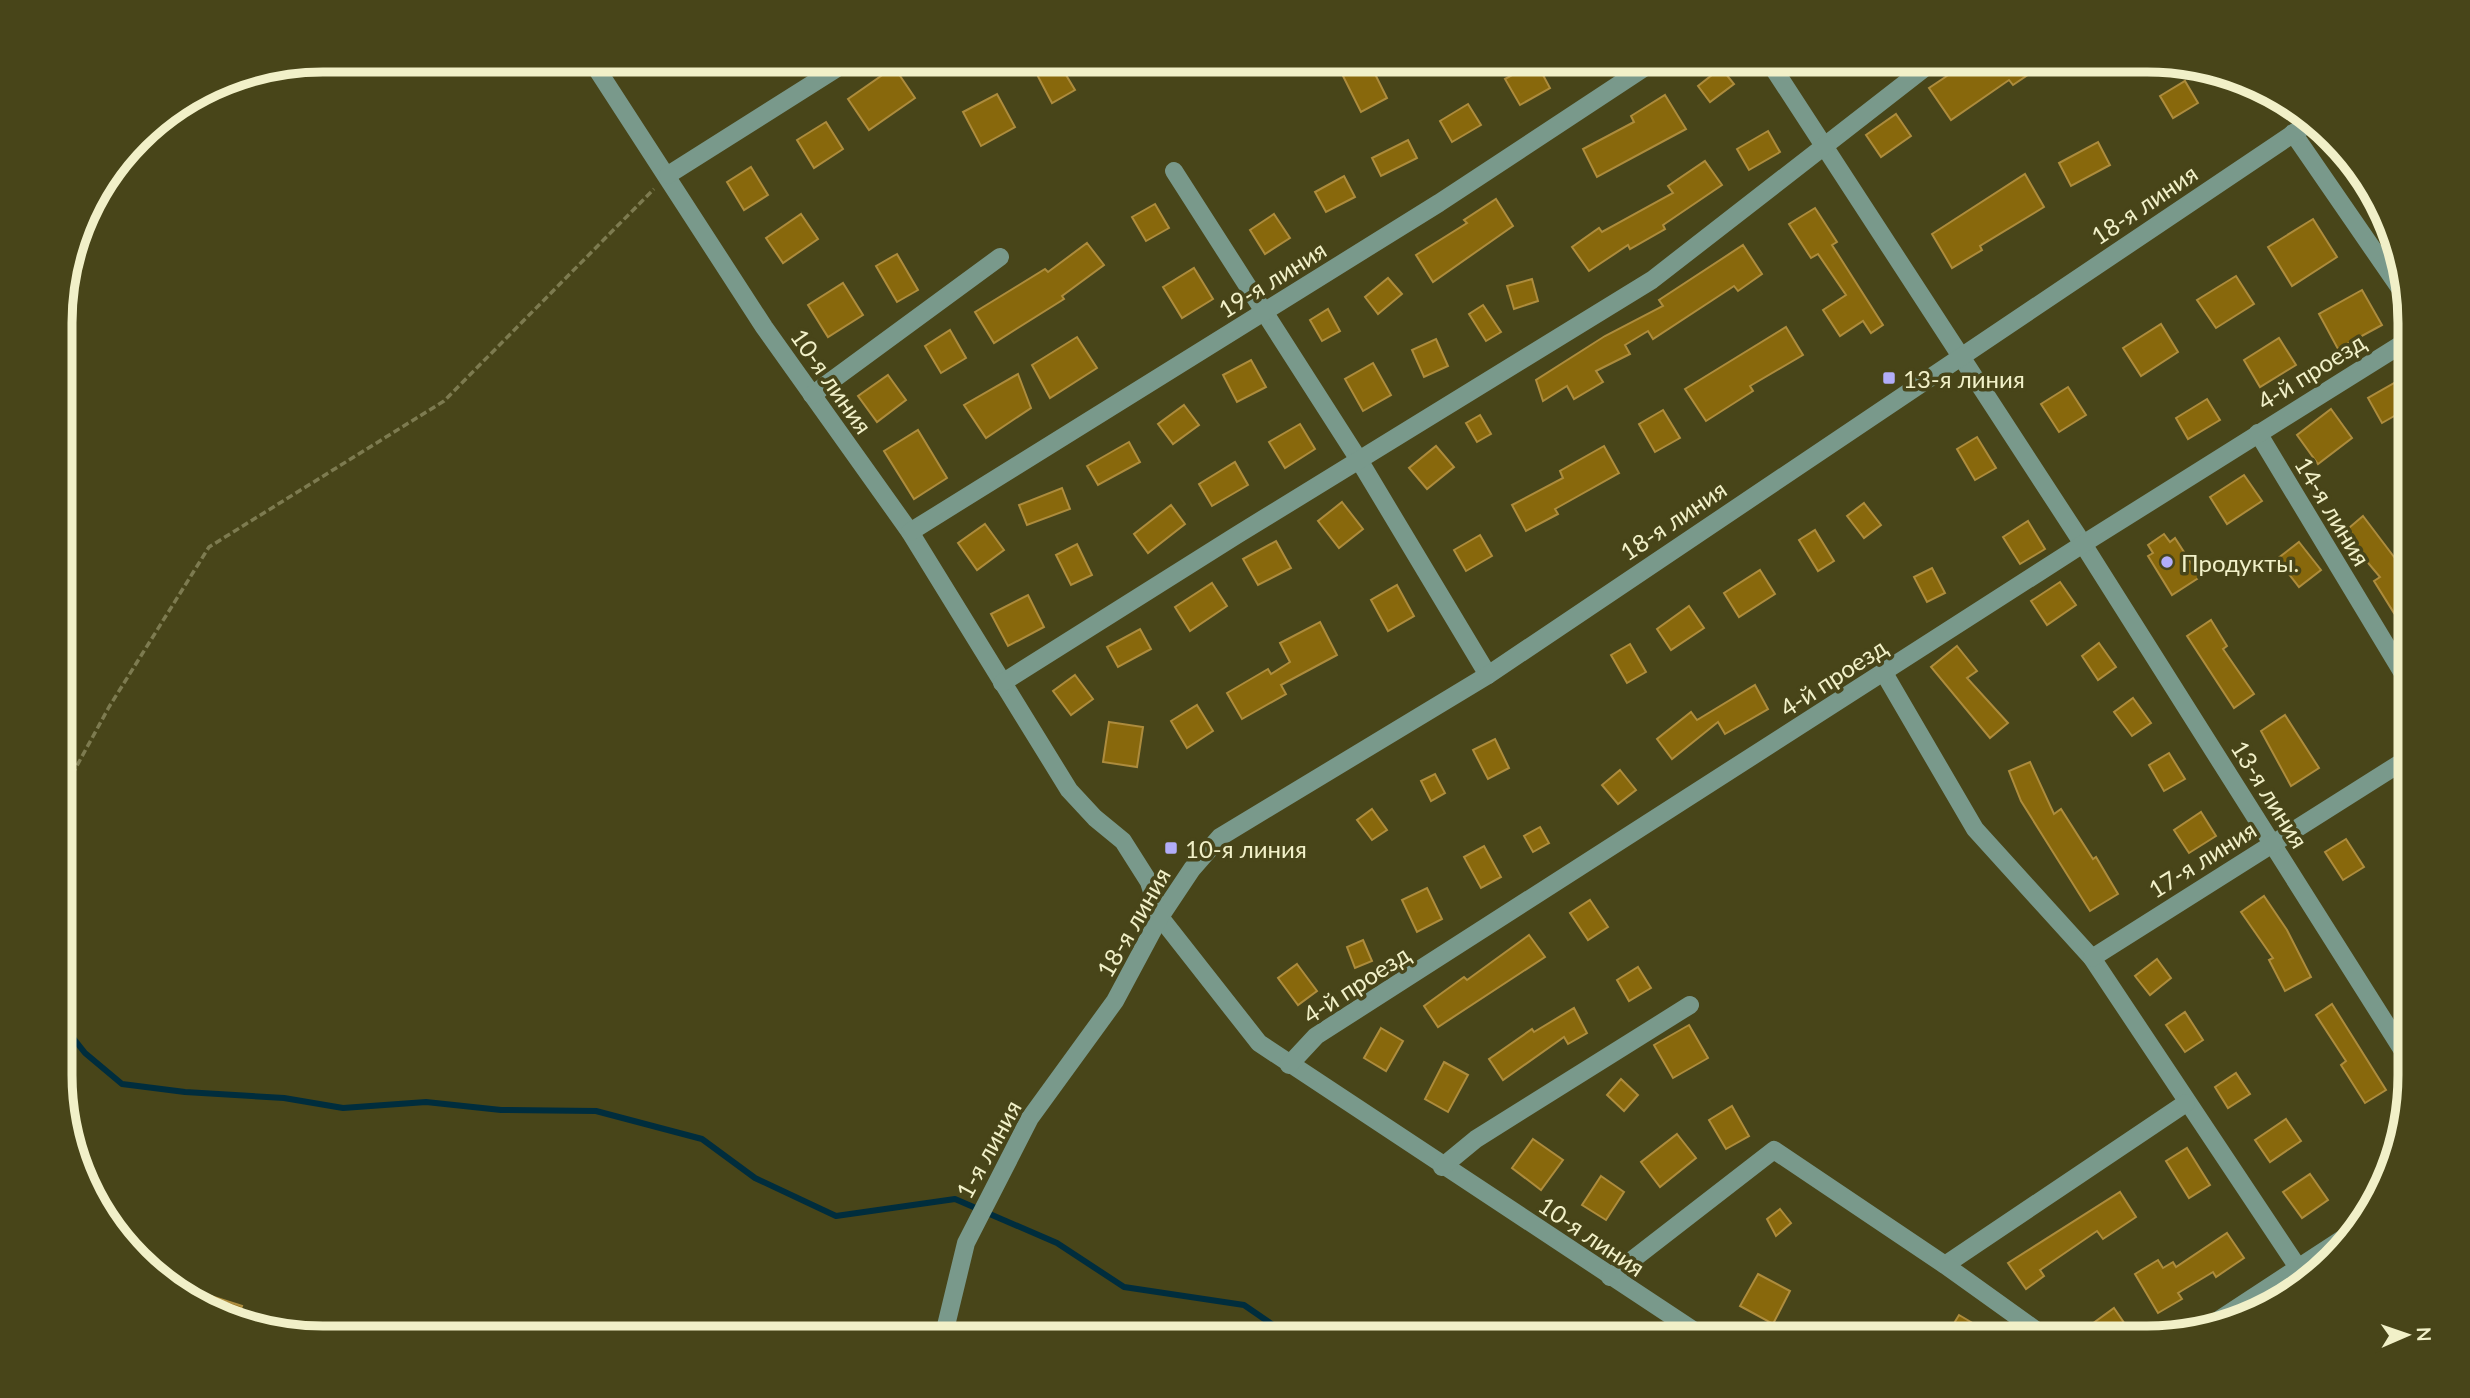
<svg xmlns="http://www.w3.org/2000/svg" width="2470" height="1398" font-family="Lato,sans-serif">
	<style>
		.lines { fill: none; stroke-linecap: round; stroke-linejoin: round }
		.stream { stroke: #002d3d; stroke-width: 6 }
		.building { fill: #88680c; stroke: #ad8c3d; stroke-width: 2 }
		.path { stroke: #7d7b50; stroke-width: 3.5; stroke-dasharray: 7 3.5; stroke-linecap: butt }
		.minor { stroke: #79998b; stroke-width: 18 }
		.poi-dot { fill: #b2adf9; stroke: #484519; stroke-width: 2.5 }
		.labels { text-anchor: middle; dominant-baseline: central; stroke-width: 7; stroke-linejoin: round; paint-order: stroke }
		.street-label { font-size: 24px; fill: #f1f0c8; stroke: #484519 }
		.poi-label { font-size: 24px; fill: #f1f0c8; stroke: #484519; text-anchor: start }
		.rim { fill: none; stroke: #f1f0c8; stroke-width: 9 }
	</style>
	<rect width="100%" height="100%" fill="#484519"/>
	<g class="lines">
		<path class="stream" d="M62 1024 85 1053 122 1084 185 1092 284 1098 343 1108 426 1102 501 1110 596 1111 702 1139 755 1178 836 1216 955 1199 1057 1243 1124 1287 1244 1305 1292 1338"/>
	</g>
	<g class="building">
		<path d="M1046 60H1057L1075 90 1052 103 1033 67Z"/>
		<path d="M1368 60 1387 98 1361 112 1341 72Z"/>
		<path d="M1971 60H2050L2013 85 2009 80 1951 120 1929 88Z"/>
		<path d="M1536 62 1550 88 1520 105 1505 79Z"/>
		<path d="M894 67 915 98 869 130 848 99Z"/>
		<path d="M1721 68 1734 84 1710 102 1698 86Z"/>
		<path d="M2185 81 2198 103 2173 118 2160 96Z"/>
		<path d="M997 94 1015 127 981 146 963 112Z"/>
		<path d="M1665 95 1686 129 1597 177 1583 149 1634 122 1631 116Z"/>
		<path d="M1468 104 1481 125 1452 142 1440 121Z"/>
		<path d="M1896 114 1911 136 1881 157 1866 135Z"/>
		<path d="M826 122 843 149 814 168 797 140Z"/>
		<path d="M1768 131 1780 152 1749 170 1737 149Z"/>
		<path d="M1408 140 1417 158 1381 176 1372 158Z"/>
		<path d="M2098 142 2110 165 2071 186 2059 163Z"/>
		<path d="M1705 161 1722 185 1663 225 1665 229 1630 249 1628 245 1589 271 1572 247 1599 228 1602 232 1673 193 1668 186Z"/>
		<path d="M751 167 768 195 744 210 727 182Z"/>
		<path d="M2025 174 2044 207 1980 246 1982 250 1952 268 1932 234Z"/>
		<path d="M1344 176 1355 197 1326 212 1315 192Z"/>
		<path d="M1496 199 1513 226 1433 282 1416 255 1467 223 1464 220Z"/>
		<path d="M1155 204 1169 228 1146 241 1132 217Z"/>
		<path d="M1815 208 1837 242 1832 245 1883 325 1871 333 1863 321 1840 336 1823 310 1846 295 1818 254 1811 258 1789 224Z"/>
		<path d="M801 214 818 239 783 263 766 238Z"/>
		<path d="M1274 214 1290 238 1265 254 1250 230Z"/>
		<path d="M2313 219 2337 257 2292 286 2268 247Z"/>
		<path d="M1087 243 1104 265 1062 296 1064 299 994 343 975 312 1045 269 1048 272Z"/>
		<path d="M1743 245 1762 274 1738 291 1734 286 1653 339 1648 331 1625 345 1630 354 1596 371 1603 382 1574 399 1567 386 1543 401 1536 380 1605 336 1663 306 1659 300Z"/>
		<path d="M897 254 918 290 897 302 876 266Z"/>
		<path d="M1194 268 1213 299 1182 318 1163 287Z"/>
		<path d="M2236 276 2254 304 2216 328 2197 300Z"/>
		<path d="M1388 278 1402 294 1378 314 1365 297Z"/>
		<path d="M1532 279 1538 301 1514 309 1507 286Z"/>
		<path d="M843 283 863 315 828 337 808 305Z"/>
		<path d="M2362 290 2382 325 2338 349 2319 314Z"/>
		<path d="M1483 305 1501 332 1486 341 1469 314Z"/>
		<path d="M1328 309 1340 331 1322 341 1310 320Z"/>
		<path d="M2161 324 2178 352 2141 376 2123 348Z"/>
		<path d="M1786 327 1803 355 1750 386 1753 391 1706 421 1685 389Z"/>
		<path d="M950 330 966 358 941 373 925 346Z"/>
		<path d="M1077 337 1097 368 1050 398 1032 365Z"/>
		<path d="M2279 338 2296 365 2260 387 2244 360Z"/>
		<path d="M1436 339 1448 366 1424 377 1412 350Z"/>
		<path d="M1251 360 1266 387 1237 402 1223 375Z"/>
		<path d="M1373 363 1391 395 1363 411 1345 379Z"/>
		<path d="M1018 374 1031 408 986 438 964 405Z"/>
		<path d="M2410 374V407L2382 423 2368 398Z"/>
		<path d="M888 375 906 400 877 422 858 396Z"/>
		<path d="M2068 387 2086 415 2059 432 2041 404Z"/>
		<path d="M2207 399 2220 420 2188 439 2176 418Z"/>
		<path d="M1184 405 1199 425 1173 444 1158 424Z"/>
		<path d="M2331 409 2352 438 2318 464 2297 435Z"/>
		<path d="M1663 410 1680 438 1655 452 1639 424Z"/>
		<path d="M1480 415 1491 434 1477 442 1466 423Z"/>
		<path d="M1300 424 1315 449 1285 468 1269 442Z"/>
		<path d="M918 430 947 478 914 499 884 451Z"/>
		<path d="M1977 437 1996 468 1975 480 1957 449Z"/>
		<path d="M1129 442 1140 462 1098 485 1087 466Z"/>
		<path d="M1436 446 1454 467 1427 489 1409 468Z"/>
		<path d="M1604 446 1619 473 1555 509 1558 514 1526 531 1512 505 1563 478 1560 471Z"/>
		<path d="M1235 462 1248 485 1212 506 1199 484Z"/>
		<path d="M2244 475 2262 501 2227 524 2210 497Z"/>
		<path d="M1062 488 1070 509 1027 525 1019 505Z"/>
		<path d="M1342 502 1363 529 1339 548 1318 521Z"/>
		<path d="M1864 503 1881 525 1864 538 1847 516Z"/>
		<path d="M1171 505 1185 524 1148 553 1134 534Z"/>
		<path d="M2363 516 2410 578V603L2394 613 2374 581 2380 577 2343 533Z"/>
		<path d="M2028 521 2045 549 2020 564 2003 537Z"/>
		<path d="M985 524 1004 550 977 570 958 543Z"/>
		<path d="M1815 530 1834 561 1818 571 1799 540Z"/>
		<path d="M2164 534 2170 542 2175 538 2200 577 2172 595 2148 556 2153 553 2148 545Z"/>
		<path d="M1480 535 1492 556 1466 571 1454 550Z"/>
		<path d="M1276 541 1291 568 1258 585 1243 559Z"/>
		<path d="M2299 542 2321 570 2299 587 2277 559Z"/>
		<path d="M1077 544 1092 575 1071 585 1056 555Z"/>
		<path d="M1932 568 1945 593 1927 602 1914 577Z"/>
		<path d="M1760 570 1775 594 1739 617 1724 593Z"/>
		<path d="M2060 582 2076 605 2047 625 2031 601Z"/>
		<path d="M1212 583 1227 606 1190 631 1175 607Z"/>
		<path d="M1397 585 1414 616 1388 631 1371 600Z"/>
		<path d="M1028 595 1044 627 1008 646 991 614Z"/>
		<path d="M1689 606 1704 628 1671 650 1657 629Z"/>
		<path d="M2211 620 2227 646 2223 649 2254 694 2234 708 2187 636Z"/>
		<path d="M1320 622 1337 655 1281 685 1286 694 1242 719 1227 693 1268 669 1271 674 1290 662 1280 643Z"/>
		<path d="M1140 629 1151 649 1118 667 1107 647Z"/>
		<path d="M2099 643 2116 667 2098 680 2082 656Z"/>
		<path d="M1630 644 1646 672 1627 683 1611 655Z"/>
		<path d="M1957 646 1977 671 1967 678 2008 723 1990 738 1931 667Z"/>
		<path d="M1075 675 1093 699 1071 715 1053 691Z"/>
		<path d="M1755 685 1768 709 1725 734 1718 722 1672 759 1657 739 1691 712 1697 720Z"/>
		<path d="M2133 698 2151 723 2132 736 2114 712Z"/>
		<path d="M1197 705 1213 731 1187 748 1171 721Z"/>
		<path d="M2285 715 2319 768 2291 786 2261 731Z"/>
		<path d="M1109 722 1143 727 1137 767 1103 762Z"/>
		<path d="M1495 739 1509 768 1488 779 1473 750Z"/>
		<path d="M2169 753 2185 779 2164 791 2149 765Z"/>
		<path d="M2030 762 2054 814 2061 809 2093 859 2096 857 2118 894 2090 911 2021 801 2009 771Z"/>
		<path d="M1620 770 1636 790 1618 804 1602 785Z"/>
		<path d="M1435 774 1445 793 1431 801 1421 781Z"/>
		<path d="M1372 809 1387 830 1372 840 1357 820Z"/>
		<path d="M2201 812 2216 836 2189 853 2174 830Z"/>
		<path d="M1540 827 1549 843 1533 852 1524 836Z"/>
		<path d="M2346 839 2364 867 2343 880 2325 852Z"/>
		<path d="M1484 846 1501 877 1481 888 1464 857Z"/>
		<path d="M1427 888 1442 919 1417 932 1402 900Z"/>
		<path d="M2264 896 2287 930 2311 977 2285 991 2269 960 2273 958 2241 912Z"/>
		<path d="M1590 900 1608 927 1588 940 1570 913Z"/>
		<path d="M1529 935 1545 957 1438 1027 1424 1006 1464 977 1467 980Z"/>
		<path d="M1363 940 1372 961 1355 968 1347 947Z"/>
		<path d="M2157 959 2171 978 2150 995 2135 976Z"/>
		<path d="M1297 964 1317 991 1298 1005 1278 978Z"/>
		<path d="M1638 967 1651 988 1629 1001 1617 980Z"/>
		<path d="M2332 1004 2386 1090 2365 1103 2341 1065 2346 1061 2316 1015Z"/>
		<path d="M1574 1008 1587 1033 1568 1044 1564 1037 1503 1080 1489 1059 1532 1029 1534 1032Z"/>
		<path d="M2185 1012 2203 1040 2185 1052 2166 1025Z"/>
		<path d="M1689 1025 1708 1058 1673 1078 1654 1045Z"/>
		<path d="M1381 1028 1403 1041 1386 1071 1364 1058Z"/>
		<path d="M1444 1062 1468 1075 1448 1112 1425 1099Z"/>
		<path d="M2236 1073 2250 1094 2228 1108 2215 1087Z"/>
		<path d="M1621 1079 1638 1095 1624 1111 1607 1095Z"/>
		<path d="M1732 1106 1749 1136 1726 1149 1709 1120Z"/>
		<path d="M2286 1119 2301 1141 2270 1162 2255 1140Z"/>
		<path d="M1677 1134 1696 1158 1660 1187 1641 1162Z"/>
		<path d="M1533 1139 1563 1160 1541 1190 1512 1168Z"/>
		<path d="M2187 1148 2210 1185 2189 1198 2166 1161Z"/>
		<path d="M2310 1174 2328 1200 2302 1218 2283 1192Z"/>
		<path d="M1601 1176 1624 1192 1606 1220 1582 1205Z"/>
		<path d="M2120 1192 2136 1217 2103 1239 2097 1231 2040 1270 2044 1276 2026 1289 2008 1263Z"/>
		<path d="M1780 1209 1791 1223 1776 1236 1767 1219Z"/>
		<path d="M2227 1233 2244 1258 2216 1277 2213 1272 2178 1293 2182 1299 2158 1313 2135 1274 2158 1260 2163 1268 2173 1262 2176 1267Z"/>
		<path d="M1758 1274 1790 1291 1773 1324 1740 1306Z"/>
		<path d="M192 1290 242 1306 236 1322 191 1303 188 1300Z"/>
		<path d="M2114 1308 2129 1330 2117 1338H2102L2092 1324Z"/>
		<path d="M1959 1315 1998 1338H1945Z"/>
	</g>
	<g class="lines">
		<path class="path" d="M62 793 109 707 209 547 444 401 654 189"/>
		<g class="minor">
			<path d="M591 60 764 327 910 532 1069 790 1095 818 1123 841 1149 882 1160 917 1259 1043 1705 1338"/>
			<path d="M1768 60 2083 544 2410 1062"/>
			<path d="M2293 133 2410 303"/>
			<path d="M1174 171 1359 460 1488 675"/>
			<path d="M668 175 850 60"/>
			<path d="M812 395 1000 257"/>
			<path d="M2258 433 2410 685"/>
			<path d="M910 532 1439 203 1656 60"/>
			<path d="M1884 673 1975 829 2092 958 2299 1269"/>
			<path d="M1002 683 1237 535 1652 280 1935 60"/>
			<path d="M2092 958 2410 757"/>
			<path d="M1289 1065 1316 1036 2083 544 2410 339"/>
			<path d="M1442 1167 1476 1139 1690 1005"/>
			<path d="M1945 1265 2186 1103"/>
			<path d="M1610 1277 1774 1150 1945 1265 2047 1338"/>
			<path d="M2214 1323 2359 1228"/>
			<path d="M943 1338 966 1243 1030 1118 1115 1001 1160 917 1192 869 1220 837 1488 675 2309 123"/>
		</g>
	</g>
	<g class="poi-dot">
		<rect x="1882" y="371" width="14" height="14" rx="3.5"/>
		<circle cx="2167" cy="562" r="7"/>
		<rect x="1164" y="841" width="14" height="14" rx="3.5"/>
	</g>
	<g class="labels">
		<g class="street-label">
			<text transform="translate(2144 204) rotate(-34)">18-я линия</text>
			<text transform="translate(1272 279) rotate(-32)">19-я линия</text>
			<text transform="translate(2311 371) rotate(-32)">4-й проезд</text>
			<text transform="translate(832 381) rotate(55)">10-я линия</text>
			<text transform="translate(2333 511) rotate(59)">14-я линия</text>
			<text transform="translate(1673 520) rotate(-34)">18-я линия</text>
			<text transform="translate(1833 677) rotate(-33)">4-й проезд</text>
			<text transform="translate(2270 794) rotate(58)">13-я линия</text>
			<text transform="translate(2202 859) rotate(-32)">17-я линия</text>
			<text transform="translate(1133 922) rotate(-60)">18-я линия</text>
			<text transform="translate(1356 984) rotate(-33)">4-й проезд</text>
			<text transform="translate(988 1149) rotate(-61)">1-я линия</text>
			<text transform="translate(1592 1236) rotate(34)">10-я линия</text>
		</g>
		<g class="poi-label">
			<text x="1903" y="378">13-я линия</text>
			<text x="2181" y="562">Продукты.</text>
			<text x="1185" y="848">10-я линия</text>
		</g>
	</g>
	<path d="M0 0H2470V1398H0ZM323 72H2147A251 251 0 0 1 2398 323V1075A251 251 0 0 1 2147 1326H323A251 251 0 0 1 72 1075V323A251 251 0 0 1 323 72Z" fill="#484519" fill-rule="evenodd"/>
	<path class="rim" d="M323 72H2147A251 251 0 0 1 2398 323V1075A251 251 0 0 1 2147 1326H323A251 251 0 0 1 72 1075V323A251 251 0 0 1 323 72Z"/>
	<g transform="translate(2407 1335) rotate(88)" stroke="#484519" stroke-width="5" paint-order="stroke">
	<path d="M0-5L12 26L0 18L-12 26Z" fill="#f1f0c8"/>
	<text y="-10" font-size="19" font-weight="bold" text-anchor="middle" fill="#f1f0c8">N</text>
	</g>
</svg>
